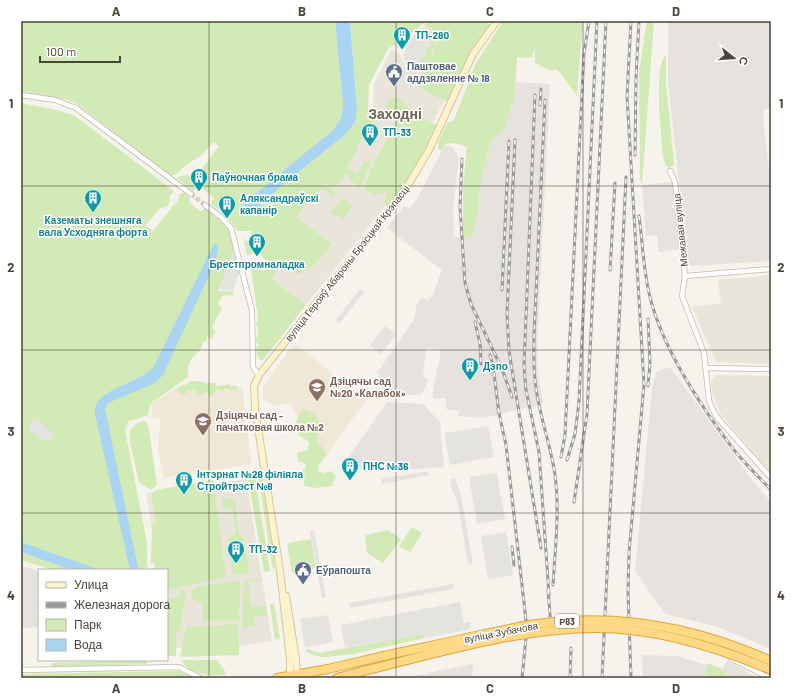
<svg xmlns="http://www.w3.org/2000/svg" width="792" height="699" font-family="Barlow,sans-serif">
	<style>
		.residential { fill: #eae5da }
		.industrial { fill: #e6e2dd }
		.education { fill: #efe8d6 }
		.green { fill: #d2eab5 }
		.parking { fill: #e5e3e0 }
		.water { fill: #a9d4f2 }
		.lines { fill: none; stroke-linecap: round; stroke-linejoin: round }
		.minor-tunnel { stroke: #d4d0c8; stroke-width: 4.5; stroke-dasharray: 4.5 2; stroke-linecap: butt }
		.minor-casing { stroke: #c2bbae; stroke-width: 6 }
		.secondary-casing { stroke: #d6c79b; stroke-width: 8 }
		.trunk-casing { stroke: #e0a43c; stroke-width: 10 }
		.minor { stroke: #fff; stroke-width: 4.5 }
		.secondary { stroke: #fff3cd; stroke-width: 6 }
		.trunk { stroke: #ffd985; stroke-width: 8 }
		.rail-casing { stroke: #9a9a9a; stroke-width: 3 }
		.rail { stroke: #fff; stroke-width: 1.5; stroke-dasharray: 4.5; stroke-linecap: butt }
		.trunk-bridge-casing { stroke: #e0a43c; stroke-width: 10; stroke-linecap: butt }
		.trunk-bridge { stroke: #ffd985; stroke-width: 8 }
		.grid { fill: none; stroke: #4b4439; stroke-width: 1; stroke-opacity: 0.55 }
		.labels { text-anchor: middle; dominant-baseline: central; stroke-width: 3; stroke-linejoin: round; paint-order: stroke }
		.shield { fill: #fff; stroke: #817c74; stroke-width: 1 }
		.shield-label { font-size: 9px; font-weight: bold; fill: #4b4439 }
		.culture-label { font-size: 10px; font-weight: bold; fill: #0d838f; stroke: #fff; text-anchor: start }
		.service-label { font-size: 10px; font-weight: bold; fill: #4e5e75; stroke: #fff; text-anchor: start }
		.street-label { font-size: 10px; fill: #4b4439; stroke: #fff }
		.education-label { font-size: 10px; font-weight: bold; fill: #785e54; stroke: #fff; text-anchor: start }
		.district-label { font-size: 14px; font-weight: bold; fill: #6e6250; stroke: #fff }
		.neatline { fill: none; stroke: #4b4439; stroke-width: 1.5 }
		.grid-label { font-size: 13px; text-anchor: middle; font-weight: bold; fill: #4b4439 }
	</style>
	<rect width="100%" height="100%" fill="#f6f3ec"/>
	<g class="residential">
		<path d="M453 21H479L445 99 394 195 306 305 272 279 269 260 298 186 355 146 373 113 374 84 391 51 400 54 407 71 415 74 436 35Z"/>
		<path d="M771 275V364L716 362 692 307 721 303 718 280Z"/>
		<path d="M716 375 771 376V473L721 415 712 393 711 380Z"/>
		<path d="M246 479 272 641 239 646 167 648V570H159L146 493Z"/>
	</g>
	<g class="industrial">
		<path d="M668 21H771V109H764L763 118 771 186V261L688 266 668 82Z"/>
		<path d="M425 26 435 32V35L415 74 407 70 403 55 413 36Z"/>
		<path d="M516 82 550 84 537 349 538 374 543 404 484 418 458 416 459 411 446 409V398L433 399V390L441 351 426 347 423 377 427 379 426 387 420 395H394L374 383 380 375 377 373 414 319 417 304 422 297 428 301 433 295 442 270 387 228 404 206 410 208 417 199 445 145 454 148 459 159 453 209 454 237 472 238 478 211 481 181 491 140 504 130 515 96Z"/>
		<path d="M672 182 680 249 659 252 657 235 646 236 642 185Z"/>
		<path d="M670 367 752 480 771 502V649L718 627 665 614 635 571 652 388 656 372Z"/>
		<path d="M387 402 423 404 440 422 444 467 367 472 346 461Z"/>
		<path d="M21 566 39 571V627L21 628Z"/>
		<path d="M642 655 676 656 707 665 708 663 723 669 727 660 757 678H643Z"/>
		<path d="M473 664 472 678H403Z"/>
	</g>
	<g class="education">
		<path d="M292 346H298L366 400 325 457 308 436 291 404 273 405 263 399V387Z"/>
		<path d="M183 384 243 388 245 418 252 464 164 478 158 449 160 422 159 418 153 419 151 404Z"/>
	</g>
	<g class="green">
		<path d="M21 21H335L343 105 341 118 333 130 241 208 252 214 281 186 346 134 355 122 357 109 350 21H425L421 26 388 49 369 85 368 113 377 115 358 145 356 152 347 167 357 175 364 162H367L370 158V166L364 179H361L363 184 359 187 351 180 348 174H345L343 179 334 188 325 184 324 185 334 190 335 195 332 196 321 188 315 196 319 203H313L311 199 296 217 332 244 320 259 319 262 298 275 281 260 273 263 278 268 272 279 306 305 263 360H259V356L257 357 256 347 259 345 256 343V338L258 336V326H256L258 317 251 270 249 266 250 263 253 261 256 266 266 261 257 250 247 256 244 241 251 240V231H237L226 215 211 204 214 198 202 188 195 189 193 191 178 179V177L187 175 194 179 219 146 213 142 201 156 187 164 176 174 171 176 77 104 67 100 21 91Z"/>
		<path d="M429 21H482L491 25 449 99 446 101C426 91 413 91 427 65L421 63V59L425 57 426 49 430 47 432 38 436 39 437 45 432 50 431 59 441 38 436 32 424 25Z"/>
		<path d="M503 21H583L577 93H575L558 70H549L535 63V48L531 58 517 57 515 96 504 130 491 140 481 181 478 211 472 238 463 237V187L467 147 455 143 445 144 441 151 438 149V143L447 123 454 120 475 65Z"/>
		<path d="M647 21H654L642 185 640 178 639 72Z"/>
		<path d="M666 55V85L674 162V165L669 168 665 164 663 157C662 139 653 65 666 55Z"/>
		<path d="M392 97H397L414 113 438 126 406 185 390 207H387L384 202 388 191 376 195 364 189C370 163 388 139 401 117L386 108 388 100 390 101Z"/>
		<path d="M21 103 57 110 75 116 174 191 169 197 170 201 167 207 160 208 145 226 150 228 152 232 178 200 180 193H185L189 196 190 203 200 211 206 209C216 217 234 230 235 244 235 253 222 281 218 291H233V295L222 296 218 304 222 308 212 327 216 332 212 336 214 340 207 336V340L203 343 201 349 192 358 188 366V377L150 404 148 415 129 421 125 430 147 543V570H53L21 560Z"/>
		<path d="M342 198 353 206 342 220 331 212Z"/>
		<path d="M191 381 205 382V385L208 383H214L217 386 230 384 232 387 234 385 238 387 237 389 229 390 226 388 219 390 218 387 211 397 208 394 206 391 202 395 198 394 196 389 191 391 187 389 188 392 184 394 177 392 178 388 182 385 186 386 188 382Z"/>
		<path d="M302 409 315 413 319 423 317 441 327 454 319 465 318 471 324 473 331 471 336 477 332 486 315 488 305 486 301 472 306 467 305 463 298 461 297 453 308 450 309 442 300 436 294 426Z"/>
		<path d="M144 421 148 424 157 485 151 490 139 482 130 442V430L137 423Z"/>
		<path d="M258 474 261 475 275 565 273 571Z"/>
		<path d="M255 477 270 571 264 572 248 478Z"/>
		<path d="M213 480 226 577 167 590V570H155L154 563H151L152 523 156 521 151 495 155 490Z"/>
		<path d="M231 498 235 501 239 534 243 538 249 569 248 574 234 575 232 571 228 538 236 532 232 507 225 510 223 508 222 499Z"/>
		<path d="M412 527 422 533 410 552 399 546Z"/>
		<path d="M388 530 401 539 383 563 367 553 365 535Z"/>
		<path d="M311 539 316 568 292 573 287 543Z"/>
		<path d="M262 578V580L248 582 251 607 266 606 267 615 254 616 255 625 242 628 244 581Z"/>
		<path d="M232 581H240L239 620 203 621 202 604 192 598V591L195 587Z"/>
		<path d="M184 590 186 592 180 632 176 633V656H167V598H179L180 591Z"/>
		<path d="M270 604H274L280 639 275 640Z"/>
		<path d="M238 624 239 655 180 657 186 627Z"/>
		<path d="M424 634 425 638 353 654 326 657H320L305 652 308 649 319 653Z"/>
		<path d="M149 660 146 664 53 667 51 663Z"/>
		<path d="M181 660H217L225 671V675C210 676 190 675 181 660Z"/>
		<path d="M708 663 726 671 724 678H705Z"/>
		<path d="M179 671 191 676 178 678H21V674Z"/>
	</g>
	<g class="parking">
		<path d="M235 247 240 271 233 290H219Z"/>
		<path d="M360 289 364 292 339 324 335 321Z"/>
		<path d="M385 326 396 335 381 354 370 345Z"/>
		<path d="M34 417 54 434 51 441 43 440 28 430Z"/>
		<path d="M488 426 494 457 450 465 444 433Z"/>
		<path d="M428 471 429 475 381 484V479Z"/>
		<path d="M497 473 505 519 477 524 469 477Z"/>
		<path d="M455 478 461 496 473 563 468 564 457 499 452 491 450 479Z"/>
		<path d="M314 530 326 597 322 598 310 531Z"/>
		<path d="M506 532 513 575 488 579 481 536Z"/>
		<path d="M453 584 454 589 350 608 349 603Z"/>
		<path d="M460 602 464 623 470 622 471 629 425 638 424 634 345 648 341 625Z"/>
		<path d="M328 615 333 642 305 647 300 619Z"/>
	</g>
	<g class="water">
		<path d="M335 21H350L357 109 355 122 346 134 281 186 252 214 244 216 240 209 247 201 333 130 341 118 343 105Z"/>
		<path d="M214 244H216L218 247 216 260 163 375 155 383 108 403 105 409 138 568V570H130L95 414C91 389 141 384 154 366Z"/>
		<path d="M21 542 100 570H72L21 552Z"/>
	</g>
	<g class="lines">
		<path class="minor-tunnel" d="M191 194 205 205"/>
		<g class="minor-casing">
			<g id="minor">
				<path d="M21 95 55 100 76 108 191 194"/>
				<path d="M670 171 675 182 685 276 682 296 704 353 709 401 716 416 771 478"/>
				<path d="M205 205 221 217 231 228 252 311 253 367 259 375"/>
				<path d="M685 276 771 269"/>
				<path d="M706 368 771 369"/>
				<path d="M728 655 732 659 770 678"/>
				<path d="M21 670 179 667 200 678"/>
			</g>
		</g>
		<g class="secondary-casing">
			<g id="secondary">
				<path d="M286 596 296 659 297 678"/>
				<path d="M290 678V659L280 571 255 408 254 386 259 375 402 195 429 150 473 54 497 21"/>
			</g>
		</g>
		<g class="trunk-casing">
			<g id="trunk">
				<path d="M277 678 328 669 362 661"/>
				<path d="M337 678 363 671"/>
			</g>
		</g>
		<use href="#minor" class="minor"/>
		<use href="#secondary" class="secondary"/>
		<use href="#trunk" class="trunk"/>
		<g class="rail-casing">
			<g id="rail">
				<path d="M631 21 627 96 644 384 629 553 628 593 631 678"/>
				<path d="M535 95 524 366 526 390 539 452 549 595"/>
				<path d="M545 100 534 336C534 354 533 371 536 388 540 418 551 446 555 475 560 511 555 549 553 585"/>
				<path d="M540 105 541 89"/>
				<path d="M515 140 507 314 509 351 541 548"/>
				<path d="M635 155 636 78 639 21"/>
				<path d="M462 159 460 207 465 283 471 304 502 369 512 397"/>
				<path d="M639 216C643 244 643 273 651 301 664 350 703 409 734 450 745 464 759 477 771 490"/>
				<path d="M610 270 615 183"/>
				<path d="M502 290 509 141"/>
				<path d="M648 319 650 363 648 386"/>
				<path d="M475 322 480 344 481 364"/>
				<path d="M490 355 493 365 499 414"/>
				<path d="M498 409 506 445 526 620V638L522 678"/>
				<path d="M561 457 565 435 584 53 589 21"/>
				<path d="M567 460 575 434 579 402 597 21"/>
				<path d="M574 502 587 414 606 21"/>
				<path d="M512 547 514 565"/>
				<path d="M548 590 551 626"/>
				<path d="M570 678 571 648"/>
				<path d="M602 678 626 177"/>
			</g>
		</g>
		<use href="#rail" class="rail"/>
		<g class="trunk-bridge-casing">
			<g id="trunk-bridge">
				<path d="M362 661C396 653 431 646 466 638 500 631 535 622 570 621 639 617 708 633 771 661"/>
				<path d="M363 671C438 653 515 629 592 628 654 627 715 646 771 670"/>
			</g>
		</g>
		<use href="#trunk-bridge" class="trunk-bridge"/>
	</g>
	<path class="grid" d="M209 21V678M396 21V678M583 21V678M21 186H771M21 350H771M21 513H771"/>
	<defs>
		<g id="building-pin" transform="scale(0.9)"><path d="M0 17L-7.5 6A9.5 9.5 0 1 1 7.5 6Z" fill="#0f9aa8" stroke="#fff"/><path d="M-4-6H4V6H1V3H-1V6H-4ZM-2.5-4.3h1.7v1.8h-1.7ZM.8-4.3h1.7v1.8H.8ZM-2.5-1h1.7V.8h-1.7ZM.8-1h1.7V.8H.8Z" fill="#fff"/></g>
		<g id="civic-pin" transform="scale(0.9)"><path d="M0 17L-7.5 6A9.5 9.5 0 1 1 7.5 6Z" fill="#5c6f8a" stroke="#fff"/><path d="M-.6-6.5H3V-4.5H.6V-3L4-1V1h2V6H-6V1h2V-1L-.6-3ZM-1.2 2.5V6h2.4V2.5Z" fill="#fff"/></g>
		<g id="school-pin" transform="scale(0.9)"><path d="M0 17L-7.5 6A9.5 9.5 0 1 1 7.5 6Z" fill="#8d6e63" stroke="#fff"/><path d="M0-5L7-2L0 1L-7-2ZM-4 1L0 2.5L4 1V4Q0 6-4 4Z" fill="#fff"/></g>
	</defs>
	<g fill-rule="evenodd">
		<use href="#building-pin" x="402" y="35"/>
		<use href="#civic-pin" x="394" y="72"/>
		<use href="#building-pin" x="370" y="132"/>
		<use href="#building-pin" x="199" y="177"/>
		<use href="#building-pin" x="93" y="198"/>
		<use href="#building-pin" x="227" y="204"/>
		<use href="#building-pin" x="257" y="242"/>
		<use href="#building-pin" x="470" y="366"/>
		<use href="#school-pin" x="317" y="387"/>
		<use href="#school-pin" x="203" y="421"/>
		<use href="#building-pin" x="350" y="466"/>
		<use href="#building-pin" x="184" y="480"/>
		<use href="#building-pin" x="236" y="549"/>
		<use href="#civic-pin" x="303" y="570"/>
	</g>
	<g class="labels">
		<rect class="shield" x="555" y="614" width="24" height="14" rx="3"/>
		<g class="shield-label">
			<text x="567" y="621">Р83</text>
		</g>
		<g class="culture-label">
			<text x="415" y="35">ТП-280</text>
			<text x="383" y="132">ТП-33</text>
			<text x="212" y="177">Паўночная брама</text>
			<text x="240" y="198">Аляксандраўскі<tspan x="240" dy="12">капанір</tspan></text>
			<text x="93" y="220" text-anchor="middle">Казематы знешняга<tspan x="93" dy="12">вала Усходняга форта</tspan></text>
			<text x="257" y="264" text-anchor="middle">Брестпромналадка</text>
			<text x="483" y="366">Дэпо</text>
			<text x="363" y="466">ПНС №36</text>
			<text x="197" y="474">Інтэрнат №28 фiлiяла<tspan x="197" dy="12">Стройтрэст №8</tspan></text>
			<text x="249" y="549">ТП-32</text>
		</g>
		<g class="service-label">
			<text x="407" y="66">Паштовае<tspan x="407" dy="12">аддзяленне № 18</tspan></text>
			<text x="316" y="570">Еўрапошта</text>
		</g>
		<g class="street-label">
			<text transform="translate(680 230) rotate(-96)">Межавая вуліца</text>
			<text transform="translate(347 263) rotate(-52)">вуліца Герояў Абароны Брэсцкай Крэпасці</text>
			<text transform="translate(501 632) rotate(-11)">вуліца Зубачова</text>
		</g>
		<g class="education-label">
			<text x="330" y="381">Дзіцячы сад<tspan x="330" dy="12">№20 «Калабок»</tspan></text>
			<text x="216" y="415">Дзіцячы сад -<tspan x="216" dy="12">пачатковая школа №2</tspan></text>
		</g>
		<g class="district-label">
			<text x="395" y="113">Заходні</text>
		</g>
	</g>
	<rect width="792" height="699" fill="none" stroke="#ffffff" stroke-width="44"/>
	<rect x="38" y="569" width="130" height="92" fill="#ffffff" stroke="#b7b4b0"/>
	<rect x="46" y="582" width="20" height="6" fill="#fff3cd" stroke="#b7b4b0"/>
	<text x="74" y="589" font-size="12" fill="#4b4439">Улица</text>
	<rect x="46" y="602" width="20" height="6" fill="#9a9a9a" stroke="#b7b4b0"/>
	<text x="74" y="609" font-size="12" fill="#4b4439">Железная дорога</text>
	<rect x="46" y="619" width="20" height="12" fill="#d2eab5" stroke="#b7b4b0"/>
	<text x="74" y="629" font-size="12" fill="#4b4439">Парк</text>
	<rect x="46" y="639" width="20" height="12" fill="#a9d4f2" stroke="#b7b4b0"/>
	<text x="74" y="649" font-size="12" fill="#4b4439">Вода</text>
	<g transform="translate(734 58) rotate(107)" stroke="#ffffff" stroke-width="3" paint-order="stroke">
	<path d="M0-3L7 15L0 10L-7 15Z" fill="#4b4439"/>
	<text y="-6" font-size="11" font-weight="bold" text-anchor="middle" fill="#4b4439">С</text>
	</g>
	<path d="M40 56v6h80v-6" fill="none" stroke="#4b4439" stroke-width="2"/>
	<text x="46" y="56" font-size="12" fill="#4b4439" stroke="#ffffff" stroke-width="3" paint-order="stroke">100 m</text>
	<rect x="22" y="22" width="748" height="655" class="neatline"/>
	<g class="grid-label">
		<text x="116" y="16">A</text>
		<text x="302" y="16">B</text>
		<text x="490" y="16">C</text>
		<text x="676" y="16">D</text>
		<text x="11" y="108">1</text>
		<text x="781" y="108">1</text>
		<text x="11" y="272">2</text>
		<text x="781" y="272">2</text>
		<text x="11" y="436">3</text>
		<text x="781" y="436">3</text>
		<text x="11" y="600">4</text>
		<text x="781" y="600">4</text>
		<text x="116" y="693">A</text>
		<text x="302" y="693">B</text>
		<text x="490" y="693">C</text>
		<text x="676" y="693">D</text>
	</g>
</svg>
